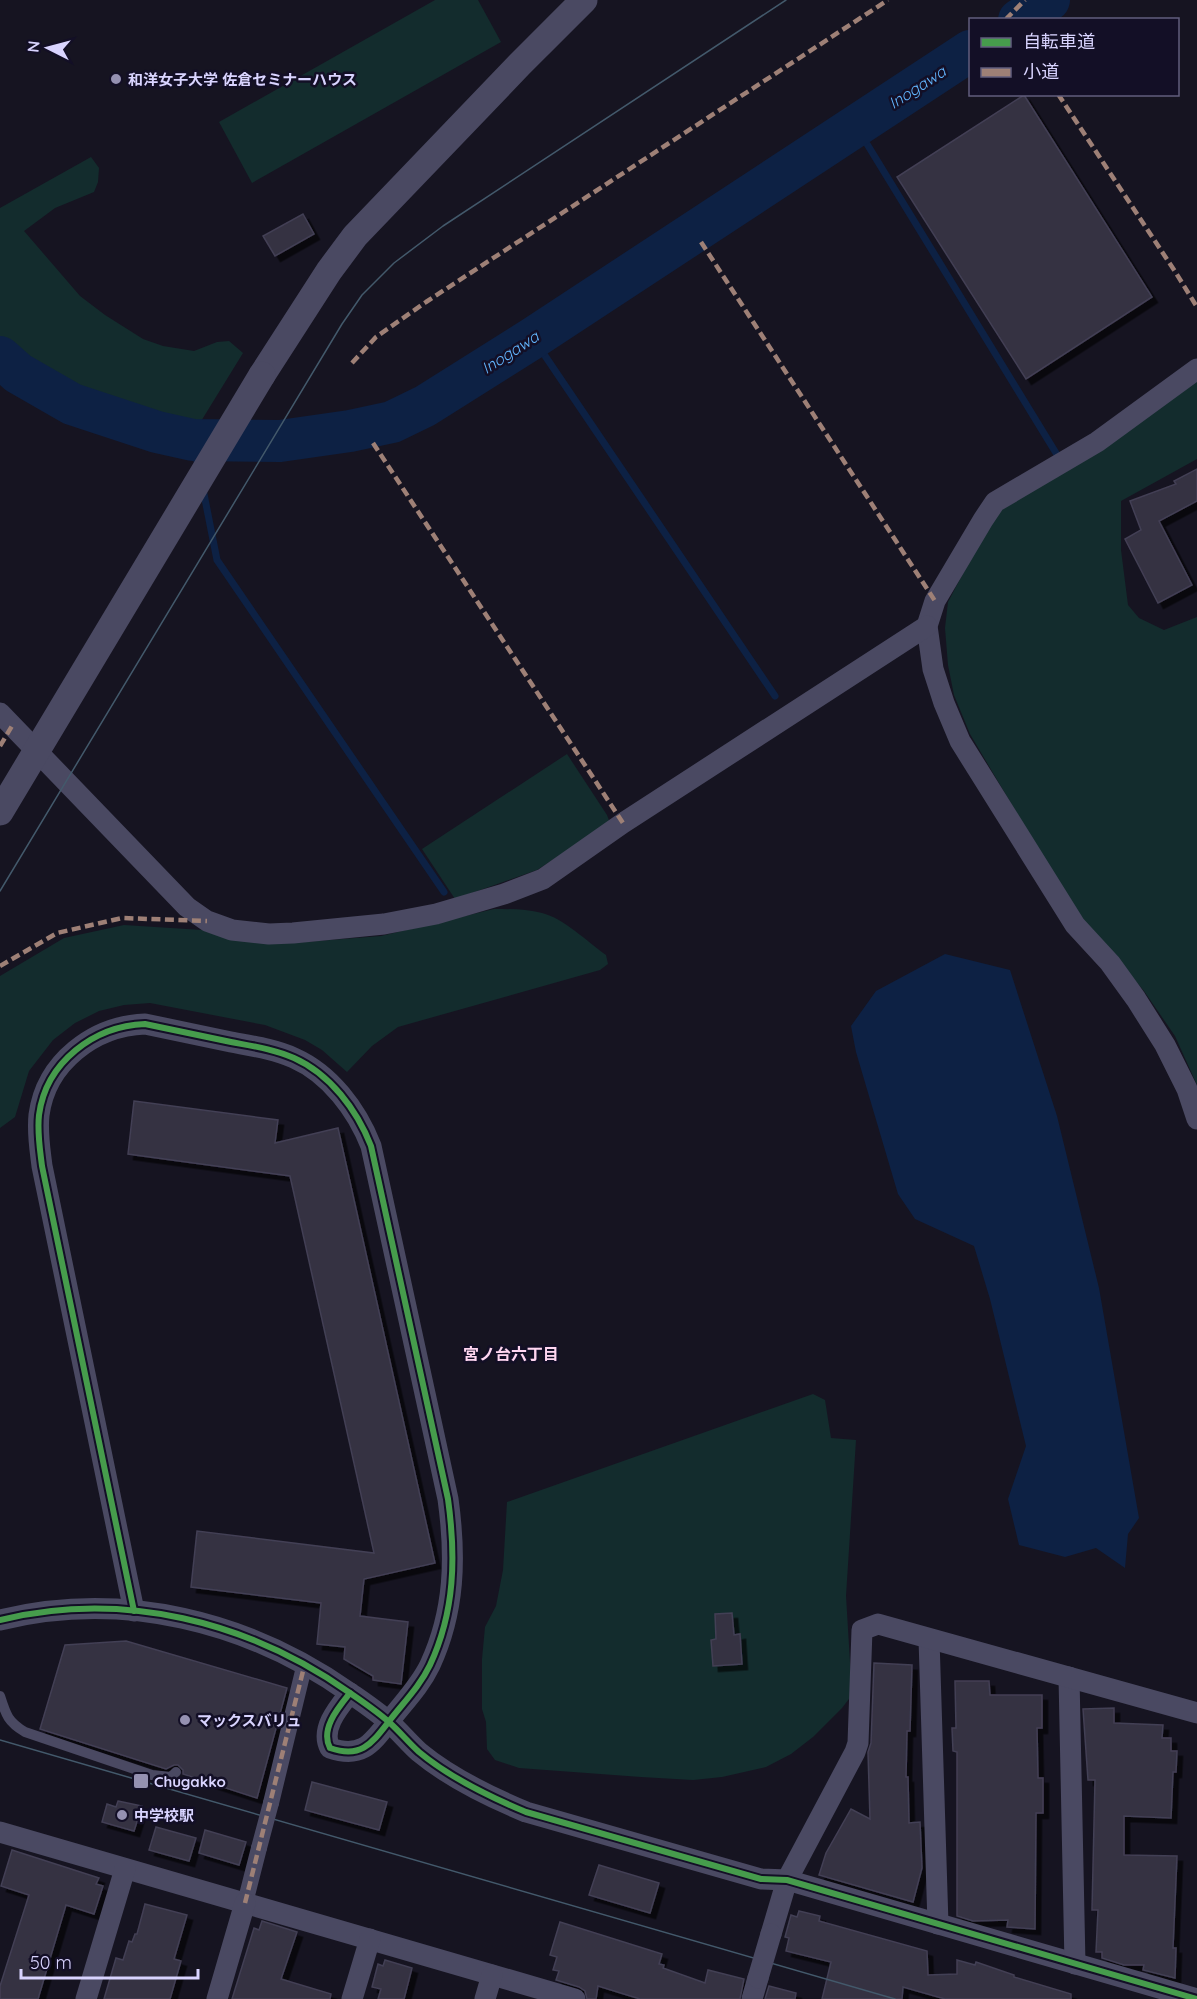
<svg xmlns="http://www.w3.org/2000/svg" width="1197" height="1999" font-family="Quicksand,'Noto Sans JP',sans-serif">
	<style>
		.green { fill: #132c2d }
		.water { fill: #0d2144 }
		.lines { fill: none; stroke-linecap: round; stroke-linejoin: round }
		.stream { stroke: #0d2144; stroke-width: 7 }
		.river { stroke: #0d2144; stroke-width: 42 }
		.building { fill: #343243; stroke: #433f54; stroke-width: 1.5; filter: url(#shadow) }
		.service { stroke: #4a4962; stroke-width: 10 }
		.pedestrian { stroke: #4a4962; stroke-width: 16 }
		.minor { stroke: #4a4962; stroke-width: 21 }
		.tertiary { stroke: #4a4962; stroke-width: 27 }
		.tram { stroke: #43596b; stroke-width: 1.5 }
		.pedestrian-bridge { stroke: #4a4962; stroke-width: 16 }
		.minor-bridge { stroke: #4a4962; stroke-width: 21 }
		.tertiary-bridge { stroke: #4a4962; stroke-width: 27 }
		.quiet { stroke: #9e8076; stroke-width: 4.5; stroke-dasharray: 9 4.5; stroke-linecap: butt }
		.cycleway-casing { stroke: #130f26; stroke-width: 10 }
		.cycleway { stroke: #469c4c; stroke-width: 6 }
		.poi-dot { fill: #9591b1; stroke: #130f26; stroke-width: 2 }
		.labels { text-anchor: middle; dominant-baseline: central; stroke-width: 5; stroke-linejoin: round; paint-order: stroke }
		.poi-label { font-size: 15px; font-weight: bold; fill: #d9d4ff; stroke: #130f26; text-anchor: start }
		.water-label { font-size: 16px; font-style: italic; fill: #62b6ff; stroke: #130f26 }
		.neighbourhood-label { font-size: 16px; font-weight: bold; fill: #ffd6f0; stroke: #130f26 }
	</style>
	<defs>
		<filter id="shadow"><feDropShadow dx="5.5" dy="5.5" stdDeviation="0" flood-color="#0009"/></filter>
	</defs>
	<rect width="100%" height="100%" fill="#161421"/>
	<g class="green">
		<path d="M435 0H478L501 42 252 183 219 122Z"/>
		<path d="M91 157 99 168 98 182 94 192 55 208 24 231 80 296 105 315 143 339 163 346 194 351 217 342 229 341 243 353 195 431C124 415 55 394 0 345V208Z"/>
		<path d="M1197 380V459L1121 501V550L1128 605 1139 618 1164 630 1197 617V1085L1175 1036 1144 991 1081 917 1061 888 970 734 954 695 948 665 945 628 948 602 990 522 1001 507Z"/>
		<path d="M567 754 607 815 610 823 537 870 455 899 422 849Z"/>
		<path d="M494 909C509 909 527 909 542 913 563 918 588 942 606 955L608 964 600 970 398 1027 372 1046 347 1072 322 1050 305 1040 265 1025 150 1003 124 1005 99 1011 75 1023 53 1040 29 1071 15 1117 0 1128V976L64 938 124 925 202 930 229 938 292 943 381 936Z"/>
		<path d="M813 1394 825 1400 831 1438 856 1440 846 1596 852 1695 842 1708 813 1737 791 1754 766 1767 722 1777 693 1780 641 1777 519 1768 495 1760 487 1749 486 1722 482 1709V1659L485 1627 496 1606 503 1570 507 1502Z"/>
	</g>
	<path class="water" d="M945 954 1010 970 1057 1116 1099 1288 1139 1518 1128 1534 1125 1568 1096 1548 1065 1557 1019 1545 1008 1499 1026 1446 990 1299 974 1246 915 1219 898 1194 856 1052 851 1026 876 991Z"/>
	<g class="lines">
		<g class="stream">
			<path d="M856 126 1056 453"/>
			<path d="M533 338 775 696"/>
			<path d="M193 440 198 466"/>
			<path d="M203 489 217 560 444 892"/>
		</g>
		<g class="river">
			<path d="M1019 20 1049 0"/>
			<path d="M0 357 18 373 72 404 157 432 193 440 280 441 350 431 392 422 425 406 533 338 970 51"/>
		</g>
	</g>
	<g class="building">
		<path d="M1024 95 1152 297 1026 379 897 177Z"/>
		<path d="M303 214 314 234 275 256 263 236Z"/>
		<path d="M1197 469V501L1159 521 1192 585 1158 603 1125 539 1141 530 1130 501 1176 484 1174 481Z"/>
		<path d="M134 1101 278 1120 275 1143 338 1128 435 1563 364 1579 360 1616 408 1622 401 1684 373 1680V1676L344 1659 345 1647 317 1644 321 1603 191 1587 197 1531 374 1553 290 1176 128 1154Z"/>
		<path d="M732 1613 734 1635 740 1634 742 1664 713 1666 711 1640 716 1639 715 1614Z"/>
		<path d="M126 1641 287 1688 257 1798 183 1774V1770L178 1765H174L166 1769 40 1729 65 1645Z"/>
		<path d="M874 1663 912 1665 910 1731H907L906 1777H908L909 1823 920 1822 922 1868 913 1902 819 1875 826 1853 851 1809 870 1819 868 1752 871 1743Z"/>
		<path d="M955 1681H989L990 1695H1042V1728H1037L1038 1778H1043V1813H1036L1035 1929 1007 1927 1008 1920 973 1921 957 1916V1752L953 1751 952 1728H956Z"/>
		<path d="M1114 1708V1723L1163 1725 1162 1738H1171V1751H1177L1176 1772H1173L1171 1818 1124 1816V1855L1177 1856 1173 1948H1176L1175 1978 1143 1970 1144 1965H1124L1102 1958V1952H1096L1098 1910H1092L1095 1780H1088L1083 1709Z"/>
		<path d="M312 1782 387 1802 379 1830 305 1810Z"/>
		<path d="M118 1801 142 1806 134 1831 102 1822 107 1804 116 1807Z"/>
		<path d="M156 1827 196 1838 189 1861 149 1850Z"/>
		<path d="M205 1830 246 1842 239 1865 199 1853Z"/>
		<path d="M12 1850 99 1878 96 1884 103 1886 94 1914 66 1905 38 1999H0V1986L29 1895 1 1886Z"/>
		<path d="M599 1865 659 1883 650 1913 589 1895Z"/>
		<path d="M145 1904 187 1915 174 1959 181 1961 170 1999H104L116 1958 123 1960 129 1941 132 1942 135 1934H137Z"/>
		<path d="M799 1911 820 1916 819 1921 927 1951 928 1975 957 1974V1960L975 1965 976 1962 1014 1975V1977L1071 1994V1999H945L903 1987 902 1999H822L831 1962 786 1951 789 1938 785 1937 791 1915 797 1917Z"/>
		<path d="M262 1921 297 1932 281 1979 331 1994 330 1999H232L254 1928 259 1930Z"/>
		<path d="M560 1922 662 1954 659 1964 664 1965 663 1968 705 1983 708 1970 744 1979 740 1999H640L598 1986 596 1999H587L585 1991 579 1987 556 1980 559 1971 553 1970 557 1957 550 1955Z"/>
		<path d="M385 1960 412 1968 404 1999H378L381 1989 372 1987 378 1964 383 1966Z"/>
		<path d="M769 1986 796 1993 795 1999H765Z"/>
	</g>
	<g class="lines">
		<path class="service" d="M0 1696C6 1715 8 1722 25 1732L152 1775 171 1777 176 1772"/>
		<g class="pedestrian">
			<path d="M271 1803 305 1663"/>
			<path d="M245 1903 259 1848"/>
		</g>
		<g class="minor">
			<path d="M1197 369 1097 442 995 502 983 520 935 601 927 626 933 669 944 703 960 741 1075 925 1110 963 1136 999 1165 1045 1187 1089 1197 1119"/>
			<path d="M0 713 187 907 207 921 232 930 269 934 293 933 384 924 436 914 504 894 543 879 623 823 927 626"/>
			<path d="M134 1611 42 1166C40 1149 37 1133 39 1115 46 1062 94 1026 145 1024 174 1030 202 1036 231 1042 252 1046 274 1049 294 1058 330 1074 357 1110 371 1146L448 1499C456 1557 455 1611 430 1665 420 1686 404 1702 390 1720 372 1743 362 1759 330 1748 320 1729 338 1708 350 1693"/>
			<path d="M0 1620C123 1590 248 1621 350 1693 363 1702 378 1712 390 1723 400 1732 409 1743 419 1752 449 1777 490 1797 526 1812L761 1879 787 1880 1197 1999"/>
			<path d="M929 1639 938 1924"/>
			<path d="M1069 1677 1075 1964"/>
			<path d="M0 1832 575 1999"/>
			<path d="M771 1934 787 1880 855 1752 858 1743 862 1630 878 1624 1197 1713"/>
			<path d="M86 1999 125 1869"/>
			<path d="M217 1999 245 1903"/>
			<path d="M352 1999 370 1939"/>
			<path d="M485 1999 492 1975"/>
			<path d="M752 1999 758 1978"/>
		</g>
		<path class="tertiary" d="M262 375 329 271 355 236 519 65 584 0"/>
		<g class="tram">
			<path d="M0 891 342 324 362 295 394 263 443 226 786 0"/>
			<path d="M0 1740 895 1999"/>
		</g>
		<path class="pedestrian-bridge" d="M259 1848 271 1803"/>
		<path class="minor-bridge" d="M758 1978 771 1934"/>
		<path class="tertiary-bridge" d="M0 812 262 375"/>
		<g class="quiet">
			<path d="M1008 20 1007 18 1025 0"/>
			<path d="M1058 94 1176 273 1197 307"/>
			<path d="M701 242 935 601"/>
			<path d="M352 363 376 337 426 302 888 0"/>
			<path d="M373 443 623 823"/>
			<path d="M0 746 12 726"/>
			<path d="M0 966 57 933 122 918 207 921"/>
			<path d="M245 1903 305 1663"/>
		</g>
		<g class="cycleway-casing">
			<g id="cycleway">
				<path d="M134 1611 42 1166C40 1149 37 1133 39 1115 46 1062 94 1026 145 1024 174 1030 202 1036 231 1042 252 1046 274 1049 294 1058 330 1074 357 1110 371 1146L448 1499C456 1557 455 1611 430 1665 420 1686 404 1702 390 1720 372 1743 362 1759 330 1748 320 1729 338 1708 350 1693"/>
				<path d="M0 1620C123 1590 248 1621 350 1693 363 1702 378 1712 390 1723 400 1732 409 1743 419 1752 449 1777 490 1797 526 1812L761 1879 787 1880 1197 1999"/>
			</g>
		</g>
		<use href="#cycleway" class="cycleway"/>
	</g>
	<g class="poi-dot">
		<circle cx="116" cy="79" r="6"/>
		<circle cx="185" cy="1720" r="6"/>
		<rect x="133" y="1773" width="16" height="16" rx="3"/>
		<circle cx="122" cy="1815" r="6"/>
	</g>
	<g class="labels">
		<g class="poi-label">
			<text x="128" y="79">和洋女子大学 佐倉セミナーハウス</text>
			<text x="197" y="1720">マックスバリュ</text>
			<text x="154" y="1781">Chugakko</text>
			<text x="134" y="1815">中学校駅</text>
		</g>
		<g class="water-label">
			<text transform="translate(917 87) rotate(-33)">Inogawa</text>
			<text transform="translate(510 352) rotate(-33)">Inogawa</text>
		</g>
		<g class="neighbourhood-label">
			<text x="511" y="1354">宮ノ台六丁目</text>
		</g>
	</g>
	<rect x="969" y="18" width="210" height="78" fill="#130f26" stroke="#625e7d" stroke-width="1.5"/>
	<rect x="981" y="38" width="30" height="9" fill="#469c4c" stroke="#625e7d" stroke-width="1.5"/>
	<text x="1023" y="48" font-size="18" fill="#d9d4ff">自転車道</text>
	<rect x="981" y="68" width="30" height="9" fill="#9e8076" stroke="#625e7d" stroke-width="1.5"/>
	<text x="1023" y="78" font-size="18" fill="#d9d4ff">小道</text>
	<g transform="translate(48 48) rotate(276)" stroke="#130f26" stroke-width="4.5" paint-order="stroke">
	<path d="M0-4.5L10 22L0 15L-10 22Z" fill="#d9d4ff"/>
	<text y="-9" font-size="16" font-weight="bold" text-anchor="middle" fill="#d9d4ff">N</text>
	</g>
	<path d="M21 1969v9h177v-9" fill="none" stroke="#d9d4ff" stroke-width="3"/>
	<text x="30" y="1969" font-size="18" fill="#d9d4ff" stroke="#130f26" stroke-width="4.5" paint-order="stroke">50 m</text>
</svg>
